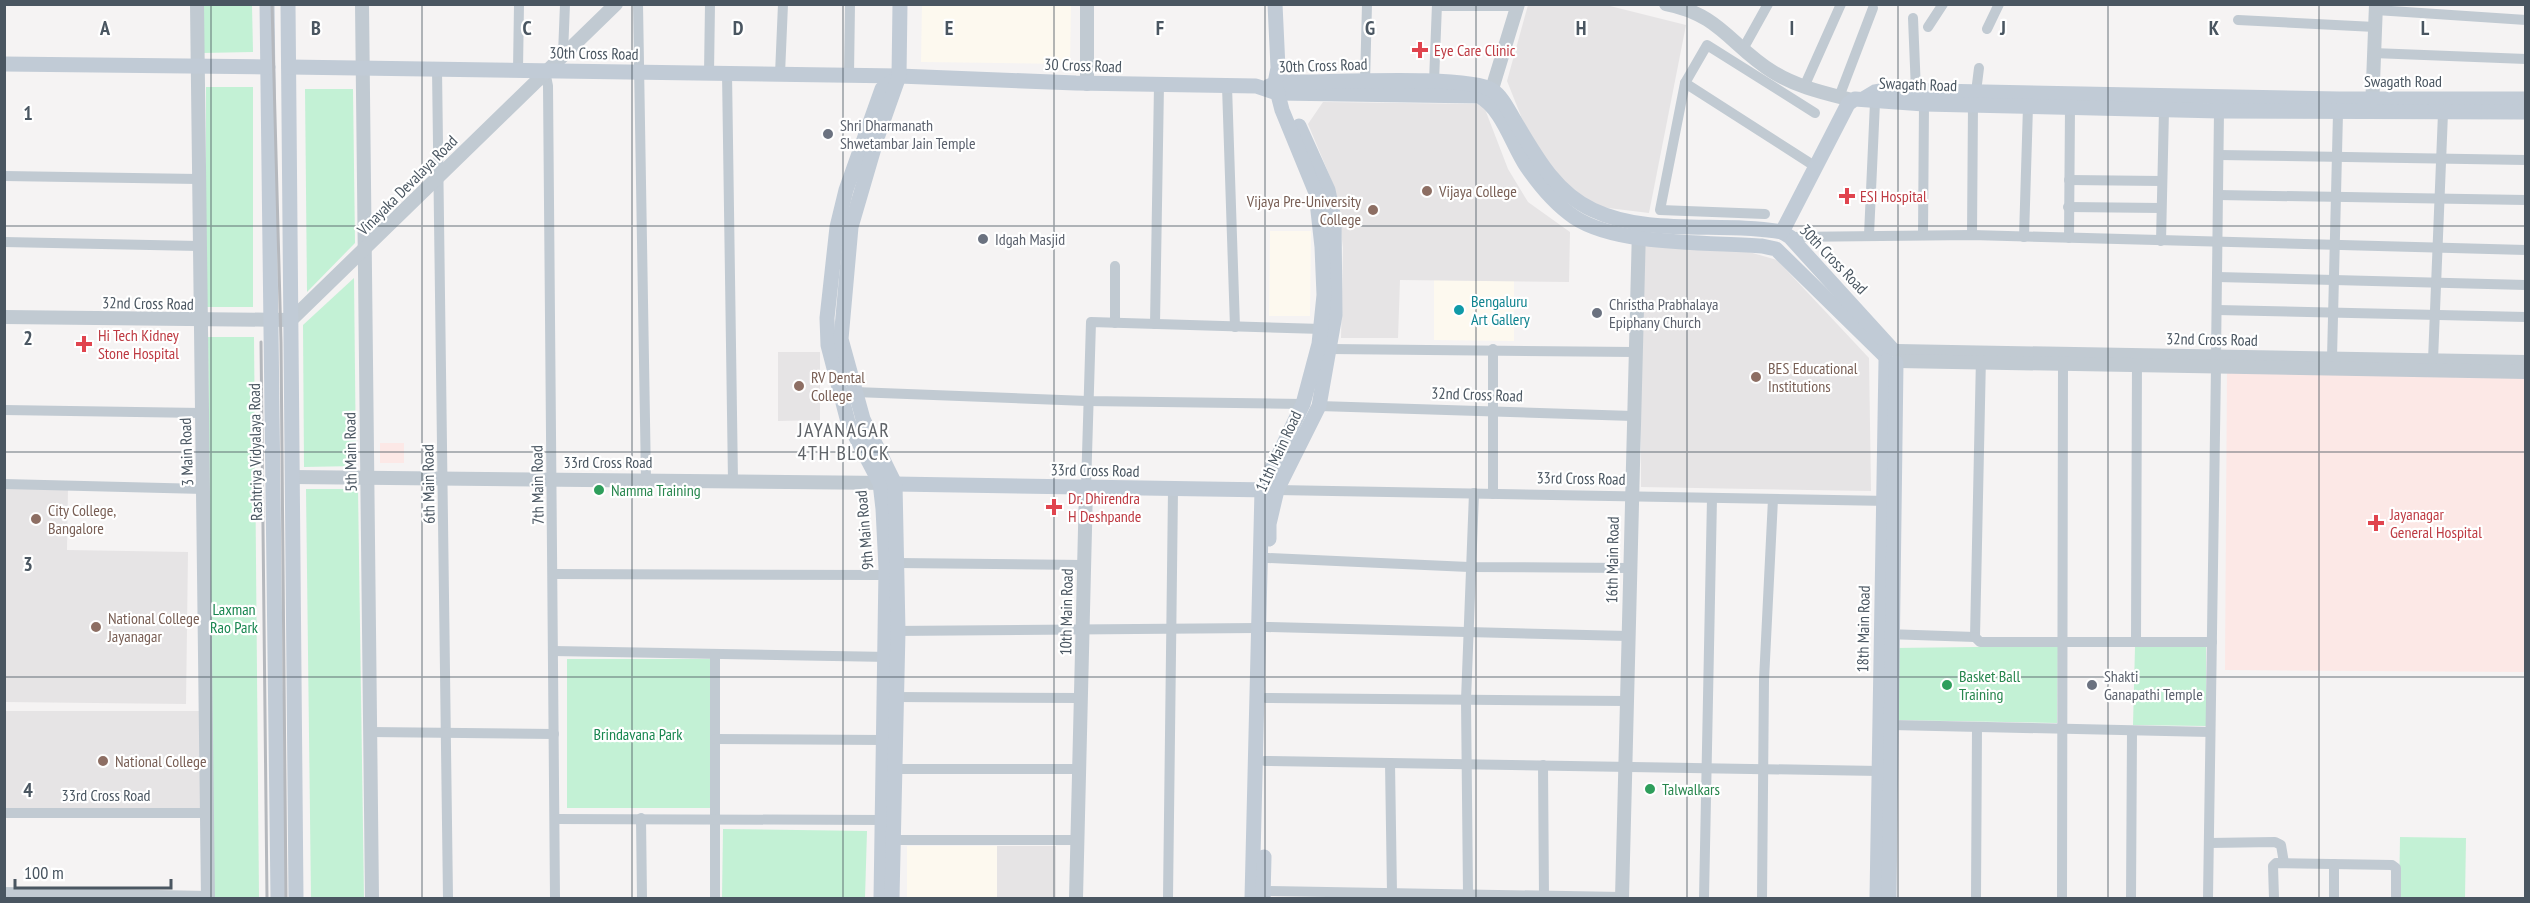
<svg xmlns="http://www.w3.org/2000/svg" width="2530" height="903" font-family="'PT Sans Narrow',sans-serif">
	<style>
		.commercial { fill: #fdf9ef }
		.education { fill: #e6e4e5 }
		.medical { fill: #fce8e6 }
		.green { fill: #c3f1d5 }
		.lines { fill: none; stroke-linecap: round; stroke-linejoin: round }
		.minor { stroke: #c1cad2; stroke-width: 10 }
		.tertiary { stroke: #c1cad2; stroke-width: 14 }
		.secondary { stroke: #c1cbd6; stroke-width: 15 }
		.rail { stroke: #b5b8bd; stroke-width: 3 }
		.grid { fill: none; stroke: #4a5661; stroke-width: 1.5; stroke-opacity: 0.55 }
		.health-dot { fill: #e0444e; stroke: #fff; stroke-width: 2 }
		.worship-dot { fill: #6b7280; stroke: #fff; stroke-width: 2 }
		.education-dot { fill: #8d6e63; stroke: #fff; stroke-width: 2 }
		.culture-dot { fill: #0f9aa8; stroke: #fff; stroke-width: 2 }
		.leisure-dot { fill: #2e9e5b; stroke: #fff; stroke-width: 2 }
		.labels { text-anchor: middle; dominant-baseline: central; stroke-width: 4.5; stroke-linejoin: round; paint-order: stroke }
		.health-label { font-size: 16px; fill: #be3a42; stroke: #fff; text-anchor: start }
		.street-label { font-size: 16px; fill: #4a5661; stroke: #fff }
		.worship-label { font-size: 16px; fill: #5b616d; stroke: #fff; text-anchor: start }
		.education-label { font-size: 16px; fill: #785e54; stroke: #fff; text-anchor: start }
		.culture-label { font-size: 16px; fill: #0d838f; stroke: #fff; text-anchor: start }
		.leisure-label { font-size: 16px; fill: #27864d; stroke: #fff; text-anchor: start }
		.park-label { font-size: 16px; fill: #17864f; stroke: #fff }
		.quarter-label { font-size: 20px; letter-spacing: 1.5px; fill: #5f6368; stroke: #fff }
		.grid-label { font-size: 20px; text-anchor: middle; font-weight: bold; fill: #4a5661; stroke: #fff; stroke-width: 4.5; stroke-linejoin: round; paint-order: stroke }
	</style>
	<rect width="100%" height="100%" fill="#f5f3f3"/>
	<g class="commercial">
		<path d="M922 5H1071L1070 64 921 62Z"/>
		<path d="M1270 231H1311L1310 316H1269Z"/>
		<path d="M1434 280 1514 281V341L1434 340Z"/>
		<rect x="907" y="846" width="90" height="52"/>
	</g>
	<g class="education">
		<path d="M1528 5H1606L1686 25 1649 213 1600 207 1566 186 1542 153 1523 121 1507 81Z"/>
		<path d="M1323 102 1483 104 1508 169 1528 202 1570 232 1569 282 1400 280 1398 338H1341L1343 248 1340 222 1331 179 1308 124Z"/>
		<path d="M1641 243 1735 248 1777 260 1869 358 1871 491 1641 487Z"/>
		<path d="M778 352H820V420L778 421Z"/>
		<path d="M5 487 68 488 67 550 188 552 186 704 5 702Z"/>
		<rect x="5" y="711" width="197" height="99"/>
		<rect x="997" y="846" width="59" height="52"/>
	</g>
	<g class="medical">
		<path d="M2227 370 2525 377V672L2225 670Z"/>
		<rect x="380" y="443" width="24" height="20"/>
	</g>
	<g class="green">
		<path d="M202 5H252L253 52 202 53Z"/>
		<rect x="206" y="87" width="47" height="220"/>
		<path d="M305 89H353L355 243 307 292Z"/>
		<path d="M354 278 356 466 304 467 303 325Z"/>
		<path d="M208 337H254L259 898H213Z"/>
		<path d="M306 489H358L364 898H311Z"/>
		<path d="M2058 646 2057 723 1892 720 1894 648Z"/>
		<path d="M2206 646V726L2133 725 2135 647Z"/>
		<rect x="567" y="659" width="143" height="149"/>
		<path d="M723 829 867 831 865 898H722Z"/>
		<path d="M2400 837 2466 838 2465 898H2399Z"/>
	</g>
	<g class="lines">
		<g class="minor">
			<path d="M638 4 646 480"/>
			<path d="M1437 6H1518"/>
			<path d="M2376 10 2526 20"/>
			<path d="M1913 18 1916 91"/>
			<path d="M2238 20 2375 27"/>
			<path d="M1928 27 1943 4"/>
			<path d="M1987 29 1999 4"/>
			<path d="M1743 49 1768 4"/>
			<path d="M2373 53 2526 59"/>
			<path d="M563 54 565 4"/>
			<path d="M437 69 448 898"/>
			<path d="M518 70 519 4"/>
			<path d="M545 71 548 86 555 898"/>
			<path d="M709 73 710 4"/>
			<path d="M727 73 733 481"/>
			<path d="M780 74 783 4"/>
			<path d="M849 75 850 4"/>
			<path d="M1365 82 1367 4"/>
			<path d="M1434 82 1437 4"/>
			<path d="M1685 83 1816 167"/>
			<path d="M1227 86 1235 327"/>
			<path d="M1804 87 1841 4"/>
			<path d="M1976 92 1979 68"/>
			<path d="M1839 97 1873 8"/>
			<path d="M2219 155 2526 160"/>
			<path d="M4 176 198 179"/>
			<path d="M2069 180 2162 181"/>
			<path d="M2218 195 2526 200"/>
			<path d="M2068 207 2161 208"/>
			<path d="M1765 214 1660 210 1685 83 1707 45 1815 113"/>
			<path d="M1869 235 1875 102"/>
			<path d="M1923 235 1924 104"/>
			<path d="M1972 235 1973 104"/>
			<path d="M1790 237 1972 235 2526 250"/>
			<path d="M2024 237 2028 106"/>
			<path d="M2069 238 2070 107"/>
			<path d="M2161 241 2164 110"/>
			<path d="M4 242 199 246"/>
			<path d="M1115 266V323"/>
			<path d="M2217 277 2526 285"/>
			<path d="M2217 310 2526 317"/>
			<path d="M1155 324 1159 85"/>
			<path d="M1330 349 1634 352"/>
			<path d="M2216 356 2219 111"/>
			<path d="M2332 358 2338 113"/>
			<path d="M2433 360 2443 113"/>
			<path d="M855 392 1087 401 1303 404"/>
			<path d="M1319 406 1633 416"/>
			<path d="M4 410 202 413"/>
			<path d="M4 484 204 489"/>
			<path d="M1086 488 1091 322 1322 329"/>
			<path d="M1277 490 1889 501"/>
			<path d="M1493 494V349"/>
			<path d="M1268 558 1469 567 1629 568"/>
			<path d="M898 563 1084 565"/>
			<path d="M553 574 886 575"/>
			<path d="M1267 627 1628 636"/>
			<path d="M892 631 1257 628"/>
			<path d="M1886 634 1975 637"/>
			<path d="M1975 637 1981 357"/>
			<path d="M1975 637 1980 642H2212"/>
			<path d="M2136 642 2137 357"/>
			<path d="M553 651 890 657"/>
			<path d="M715 654V898"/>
			<path d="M895 697 1081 698"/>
			<path d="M1266 698 1627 701"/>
			<path d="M1892 725 2210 732"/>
			<path d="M370 732 554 734"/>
			<path d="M715 739 884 740"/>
			<path d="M1265 761 1879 771"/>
			<path d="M1390 763 1392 893"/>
			<path d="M1543 765 1544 898"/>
			<path d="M894 769H1079"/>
			<path d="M4 813H208"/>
			<path d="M641 818 642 898"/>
			<path d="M555 819 887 820"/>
			<path d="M889 840H1078"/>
			<path d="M2209 843 2275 842 2281 845 2284 863"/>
			<path d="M2334 864V898"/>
			<path d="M1263 891 1622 897"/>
			<path d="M4 892 208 896"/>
			<path d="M1468 894 1466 700 1474 493"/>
			<path d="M1168 898 1173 490"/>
			<path d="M1704 898 1712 498"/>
			<path d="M1762 898 1764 680 1773 499"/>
			<path d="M1976 898 1977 727"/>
			<path d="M2062 898 2063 359"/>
			<path d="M2131 898 2132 731"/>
			<path d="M2208 898 2216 367"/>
			<path d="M2274 898 2273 866 2276 863 2392 865 2396 868V898"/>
		</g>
		<g class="tertiary">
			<path d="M197 4 208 898"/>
			<path d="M362 4 372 898"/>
			<path d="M1666 4C1720 14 1732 47 1773 72 1797 87 1825 93 1852 100"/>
			<path d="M1087 84V4"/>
			<path d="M1492 89 1518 4"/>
			<path d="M2372 109 2376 4"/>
			<path d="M4 317 291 320 616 4"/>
			<path d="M1897 351 2526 362"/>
			<path d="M1898 361 2526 372"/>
			<path d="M293 477 888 483"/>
			<path d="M1076 898 1086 488"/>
			<path d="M1622 898 1639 229"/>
		</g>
		<g class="secondary">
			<path d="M267 4 278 898"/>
			<path d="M288 4 296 898"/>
			<path d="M4 64 268 67"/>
			<path d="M289 67 899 76 1076 83 1256 86 1277 93 1479 96C1503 109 1512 145 1527 167 1540 186 1555 204 1574 217 1617 246 1710 242 1762 246L1776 249 1885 356"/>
			<path d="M1269 86 1284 82C1321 83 1468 74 1492 90 1503 97 1509 112 1516 123 1536 157 1556 193 1593 210 1650 237 1721 221 1782 232L1790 237 1892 349"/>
			<path d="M1865 98 1875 92 1886 90 2339 99H2526"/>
			<path d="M1782 232 1848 104 1855 99 1924 104 2219 111 2526 112"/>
			<path d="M895 484 1270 490"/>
			<path d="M1269 539V524L1277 490 1319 406 1335 315 1334 219 1328 190 1299 126"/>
			<path d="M881 898 886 569 883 509 880 483 848 422 828 345 827 318 837 227 846 190 882 89 899 76"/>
			<path d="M892 898 898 631 895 484 863 419 841 339 851 227 877 138 899 76 900 4"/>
			<path d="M1252 898 1262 490 1303 404 1319 344 1324 295 1322 247 1316 193 1282 110 1275 83 1278 68 1275 4"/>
			<path d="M1263 898 1264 857"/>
			<path d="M1877 898 1886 361"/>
			<path d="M1889 898 1896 363"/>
		</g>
		<g class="rail">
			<path d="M272 4 281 342 286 898"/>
			<path d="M261 342 267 898"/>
		</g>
	</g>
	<path class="grid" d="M211 4V898M422 4V898M632 4V898M843 4V898M1054 4V898M1265 4V898M1476 4V898M1687 4V898M1898 4V898M2108 4V898M2319 4V898M4 226H2526M4 452H2526M4 677H2526"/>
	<g class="health-dot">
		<path d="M1417 41h6v6h6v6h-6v6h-6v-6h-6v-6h6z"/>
		<path d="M1844 187h6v6h6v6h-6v6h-6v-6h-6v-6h6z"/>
		<path d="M81 335h6v6h6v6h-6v6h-6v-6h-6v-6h6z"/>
		<path d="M1051 498h6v6h6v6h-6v6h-6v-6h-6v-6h6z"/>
		<path d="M2373 514h6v6h6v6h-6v6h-6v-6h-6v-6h6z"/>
	</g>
	<g class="worship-dot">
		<circle cx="828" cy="134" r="6"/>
		<circle cx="983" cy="239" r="6"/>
		<circle cx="1597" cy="313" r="6"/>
		<circle cx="2092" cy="685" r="6"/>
	</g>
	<g class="education-dot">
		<circle cx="1427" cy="191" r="6"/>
		<circle cx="1373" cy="210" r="6"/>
		<circle cx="1756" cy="377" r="6"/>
		<circle cx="799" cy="386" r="6"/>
		<circle cx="36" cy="519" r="6"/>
		<circle cx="96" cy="627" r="6"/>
		<circle cx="103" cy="761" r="6"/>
	</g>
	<circle class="culture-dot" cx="1459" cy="310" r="6"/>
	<g class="leisure-dot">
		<circle cx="599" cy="490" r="6"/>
		<circle cx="1947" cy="685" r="6"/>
		<circle cx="1650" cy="789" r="6"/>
	</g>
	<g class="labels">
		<g class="health-label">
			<text x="1434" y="50">Eye Care Clinic</text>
			<text x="1860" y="196">ESI Hospital</text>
			<text x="98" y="335">Hi Tech Kidney<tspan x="98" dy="18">Stone Hospital</tspan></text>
			<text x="1068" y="498">Dr. Dhirendra<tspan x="1068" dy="18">H Deshpande</tspan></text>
			<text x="2390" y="514">Jayanagar<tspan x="2390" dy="18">General Hospital</tspan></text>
		</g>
		<g class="street-label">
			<text transform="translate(594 53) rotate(1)">30th Cross Road</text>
			<text transform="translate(1083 65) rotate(2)">30 Cross Road</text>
			<text transform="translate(1323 65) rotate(-2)">30th Cross Road</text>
			<text x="2403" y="81">Swagath Road</text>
			<text transform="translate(1918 84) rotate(2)">Swagath Road</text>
			<text transform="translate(407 185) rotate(-45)">Vinayaka Devalaya Road</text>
			<text transform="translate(1834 259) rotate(46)">30th Cross Road</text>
			<text transform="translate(148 303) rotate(1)">32nd Cross Road</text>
			<text transform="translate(2212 339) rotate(1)">32nd Cross Road</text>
			<text transform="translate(1477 394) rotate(2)">32nd Cross Road</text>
			<text transform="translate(1278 451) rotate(-65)">11th Main Road</text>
			<text transform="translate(186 452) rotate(-92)">3 Main Road</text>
			<text transform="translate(255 452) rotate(-91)">Rashtriya Vidyalaya Road</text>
			<text transform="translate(350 452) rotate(-91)">5th Main Road</text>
			<text x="608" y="462">33rd Cross Road</text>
			<text transform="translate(1095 470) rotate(1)">33rd Cross Road</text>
			<text transform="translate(1581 478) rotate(1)">33rd Cross Road</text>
			<text transform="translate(428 484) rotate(-91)">6th Main Road</text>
			<text transform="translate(537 485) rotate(-91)">7th Main Road</text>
			<text transform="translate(864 530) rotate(-95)">9th Main Road</text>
			<text transform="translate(1612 560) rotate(-89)">16th Main Road</text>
			<text transform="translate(1066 612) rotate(-89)">10th Main Road</text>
			<text transform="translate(1863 629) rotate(-89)">18th Main Road</text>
			<text x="106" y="795">33rd Cross Road</text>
		</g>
		<g class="worship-label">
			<text x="840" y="125">Shri Dharmanath<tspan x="840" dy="18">Shwetambar Jain Temple</tspan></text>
			<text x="995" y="239">Idgah Masjid</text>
			<text x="1609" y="304">Christha Prabhalaya<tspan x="1609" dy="18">Epiphany Church</tspan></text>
			<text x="2104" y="676">Shakti<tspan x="2104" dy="18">Ganapathi Temple</tspan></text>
		</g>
		<g class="education-label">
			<text x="1439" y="191">Vijaya College</text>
			<text x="1361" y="201" text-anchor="end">Vijaya Pre-University<tspan x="1361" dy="18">College</tspan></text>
			<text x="1768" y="368">BES Educational<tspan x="1768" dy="18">Institutions</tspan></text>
			<text x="811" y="377">RV Dental<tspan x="811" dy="18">College</tspan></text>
			<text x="48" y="510">City College,<tspan x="48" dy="18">Bangalore</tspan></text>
			<text x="108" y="618">National College<tspan x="108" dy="18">Jayanagar</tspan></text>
			<text x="115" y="761">National College</text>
		</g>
		<g class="culture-label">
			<text x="1471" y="301">Bengaluru<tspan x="1471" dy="18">Art Gallery</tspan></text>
		</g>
		<g class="leisure-label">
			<text x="611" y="490">Namma Training</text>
			<text x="1959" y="676">Basket Ball<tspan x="1959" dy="18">Training</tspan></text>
			<text x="1662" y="789">Talwalkars</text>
		</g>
		<g class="park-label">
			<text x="234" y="609">Laxman<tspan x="234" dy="18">Rao Park</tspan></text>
			<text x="638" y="734">Brindavana Park</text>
		</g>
		<g class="quarter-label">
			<text x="844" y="430">JAYANAGAR<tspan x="844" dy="23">4TH BLOCK</tspan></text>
		</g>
	</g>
	<g class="grid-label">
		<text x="105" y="35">A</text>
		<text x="316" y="35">B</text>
		<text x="527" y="35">C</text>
		<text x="738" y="35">D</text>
		<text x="949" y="35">E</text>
		<text x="1160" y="35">F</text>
		<text x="1370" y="35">G</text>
		<text x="1581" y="35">H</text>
		<text x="1792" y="35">I</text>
		<text x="2003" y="35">J</text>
		<text x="2214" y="35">K</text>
		<text x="2425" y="35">L</text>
		<text x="28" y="120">1</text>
		<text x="28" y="345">2</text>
		<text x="28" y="571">3</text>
		<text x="28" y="797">4</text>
	</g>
	<rect width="2530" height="903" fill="none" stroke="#4a5661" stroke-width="12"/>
	<path d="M15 879v9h156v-9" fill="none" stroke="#4a5661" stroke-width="3"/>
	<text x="24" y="879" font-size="18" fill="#4a5661" stroke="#ffffff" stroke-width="4.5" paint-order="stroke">100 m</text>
</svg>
